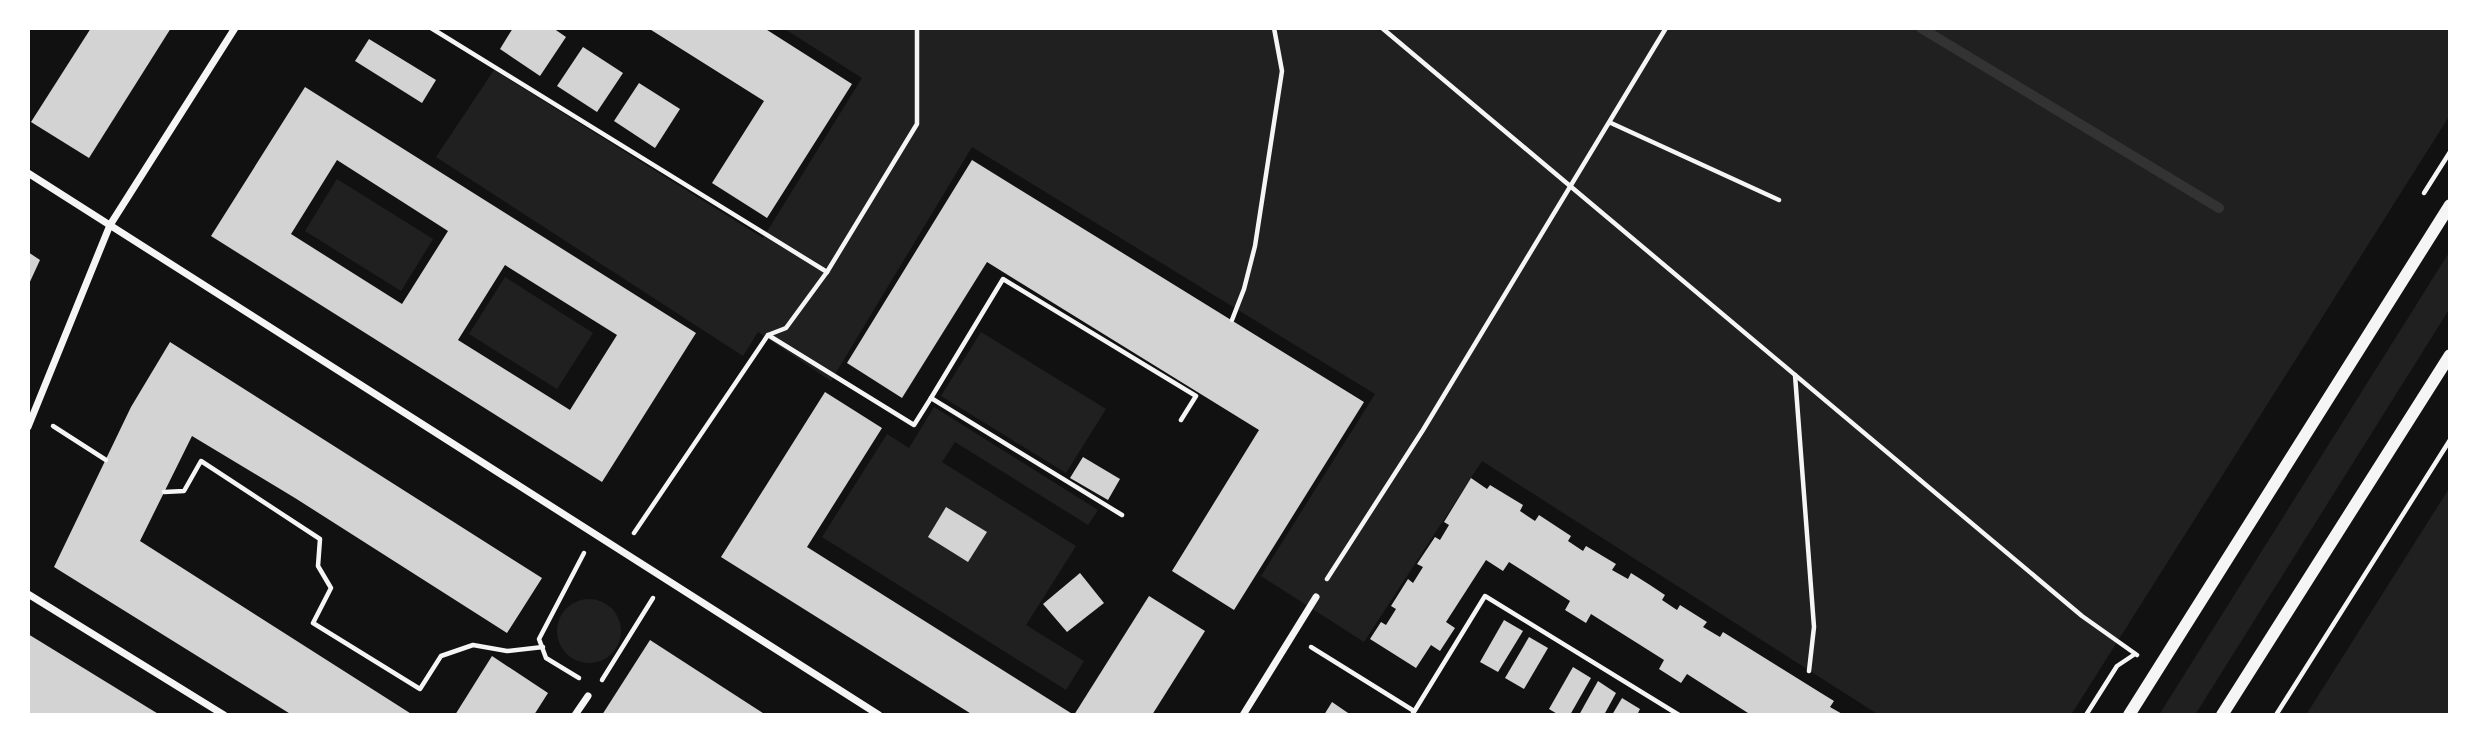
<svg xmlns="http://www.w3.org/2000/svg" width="2478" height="743" font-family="Lora,serif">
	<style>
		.green { fill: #202020 }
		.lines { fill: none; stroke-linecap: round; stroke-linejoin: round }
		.stream { stroke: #333; stroke-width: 10 }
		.building { fill: #d3d3d3; fill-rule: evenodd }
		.path { stroke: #f5f5f5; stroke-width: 4.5 }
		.minor { stroke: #f5f5f5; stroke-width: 7 }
		.tertiary { stroke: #f5f5f5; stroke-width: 12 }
	</style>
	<rect width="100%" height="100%" fill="#111"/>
	<g class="green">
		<path d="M783 28H2450V115L2071 715H1879L1482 461 1364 642 1261 576 1375 394 972 147 831 381 758 332 743 356 436 157 494 70 763 238 862 78Z"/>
		<path d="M337 179 433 239 401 291 305 231Z"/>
		<path d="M2450 251V308L2195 715H2159Z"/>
		<path d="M505 277 593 333 557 389 469 334Z"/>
		<path d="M981 332 1106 409 1066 473 941 396Z"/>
		<path d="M934 407 1098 510 1088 525 955 442 942 462 1076 546 1026 625 1084 661 1066 690 822 537 887 434 909 448Z"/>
		<path d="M2450 487V715H2306Z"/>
		<circle cx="589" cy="631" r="32"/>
	</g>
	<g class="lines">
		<path class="stream" d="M1921 28 2219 208"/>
	</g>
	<g class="building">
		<path d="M91 28H171L89 158 31 122Z"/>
		<path d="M513 28H553L566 37 540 76 500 49Z"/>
		<path d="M648 28H764L852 84 767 218 712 183 764 101Z"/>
		<path d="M369 39 436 80 422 103 355 61Z"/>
		<path d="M583 47 623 73 597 112 557 86Z"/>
		<path d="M639 83 680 109 655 148 614 121Z"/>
		<path d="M305 87 696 333 602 482 211 236ZM337 160 448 231 402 304 291 234ZM505 265 617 335 570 410 458 340Z"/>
		<path d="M972 160 1364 402 1234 610 1172 571 1259 430 987 262 902 398 847 363Z"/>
		<path d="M28 252 40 260 28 286Z"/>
		<path d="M170 342 542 578 507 633 295 498 192 436 140 541 413 715H292L54 567 131 407Z"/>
		<path d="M825 392 882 428 807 547 1074 715H973L721 557Z"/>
		<path d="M1083 457 1120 479 1108 500 1070 478Z"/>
		<path d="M1471 478 1487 489 1490 485 1523 505 1520 511 1535 521 1539 515 1571 536 1568 541 1583 551 1586 546 1616 564 1612 570 1628 579 1631 573 1650 585 1665 595 1662 600 1677 610 1680 605 1707 622 1703 627 1720 637 1723 632 1821 693 1834 701 1830 707 1844 715H1746L1748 713 1687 674 1681 683 1659 669 1664 660 1591 614 1586 623 1565 610 1570 601 1509 562 1503 571 1486 560 1446 622 1455 628 1440 651 1431 645 1416 668 1370 639 1381 622 1386 625 1396 609 1391 606 1408 579 1413 583 1423 567 1417 564 1435 537 1440 540 1449 525 1444 522Z"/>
		<path d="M946 507 987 532 968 562 928 537Z"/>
		<path d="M1080 573 1104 603 1067 632 1043 604Z"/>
		<path d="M1149 596 1205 631 1152 715H1074Z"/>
		<path d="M1504 620 1523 631 1498 672 1480 662Z"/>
		<path d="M28 634 160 715H28Z"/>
		<path d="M1529 637 1548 648 1524 689 1505 678Z"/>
		<path d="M650 640 766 715H602Z"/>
		<path d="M492 656 548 693 534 715H455Z"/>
		<path d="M1573 667 1591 678 1570 715H1559L1549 709Z"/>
		<path d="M1598 681 1616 693 1604 715H1579Z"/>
		<path d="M1622 698 1640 709 1637 715H1612Z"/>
		<path d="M1332 702 1351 715H1324Z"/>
	</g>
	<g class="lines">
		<g class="path">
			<path d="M431 28 827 272"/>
			<path d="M1382 28 2082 616 2137 655"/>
			<path d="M1611 123 1779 200"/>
			<path d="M2424 193 2450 152"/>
			<path d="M1232 320 1244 289 1255 246 1282 71 1274 28"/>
			<path d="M768 335 914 425 931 398"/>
			<path d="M1795 375 1814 627 1809 671"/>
			<path d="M53 426 106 460"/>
			<path d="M164 492 184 491 201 461 320 539 318 566 331 588 313 623 420 689 441 656 473 645 507 651 543 647"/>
			<path d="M1122 515 931 398 1003 279 1196 396 1181 420"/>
			<path d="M634 533 768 335 786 328 827 272 917 124V28"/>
			<path d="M1327 579 1423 430 1666 28"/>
			<path d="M1311 647 1414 711"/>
			<path d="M579 678 546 658 539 639 584 553"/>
			<path d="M602 680 653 598"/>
			<path d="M1412 715 1485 596 1679 715"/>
			<path d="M2086 715 2117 666 2135 654"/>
			<path d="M2276 715 2450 440"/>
		</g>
		<g class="minor">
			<path d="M28 173 879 715"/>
			<path d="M28 427 110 225 235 28"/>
			<path d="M28 594 224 715"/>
			<path d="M575 715 588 696"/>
			<path d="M1243 715 1316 597"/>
		</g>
		<g class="tertiary">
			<path d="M2129 715 2450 205"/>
			<path d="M2222 715 2450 355"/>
		</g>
	</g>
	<rect width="2478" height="743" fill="none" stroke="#ffffff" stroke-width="60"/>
</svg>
